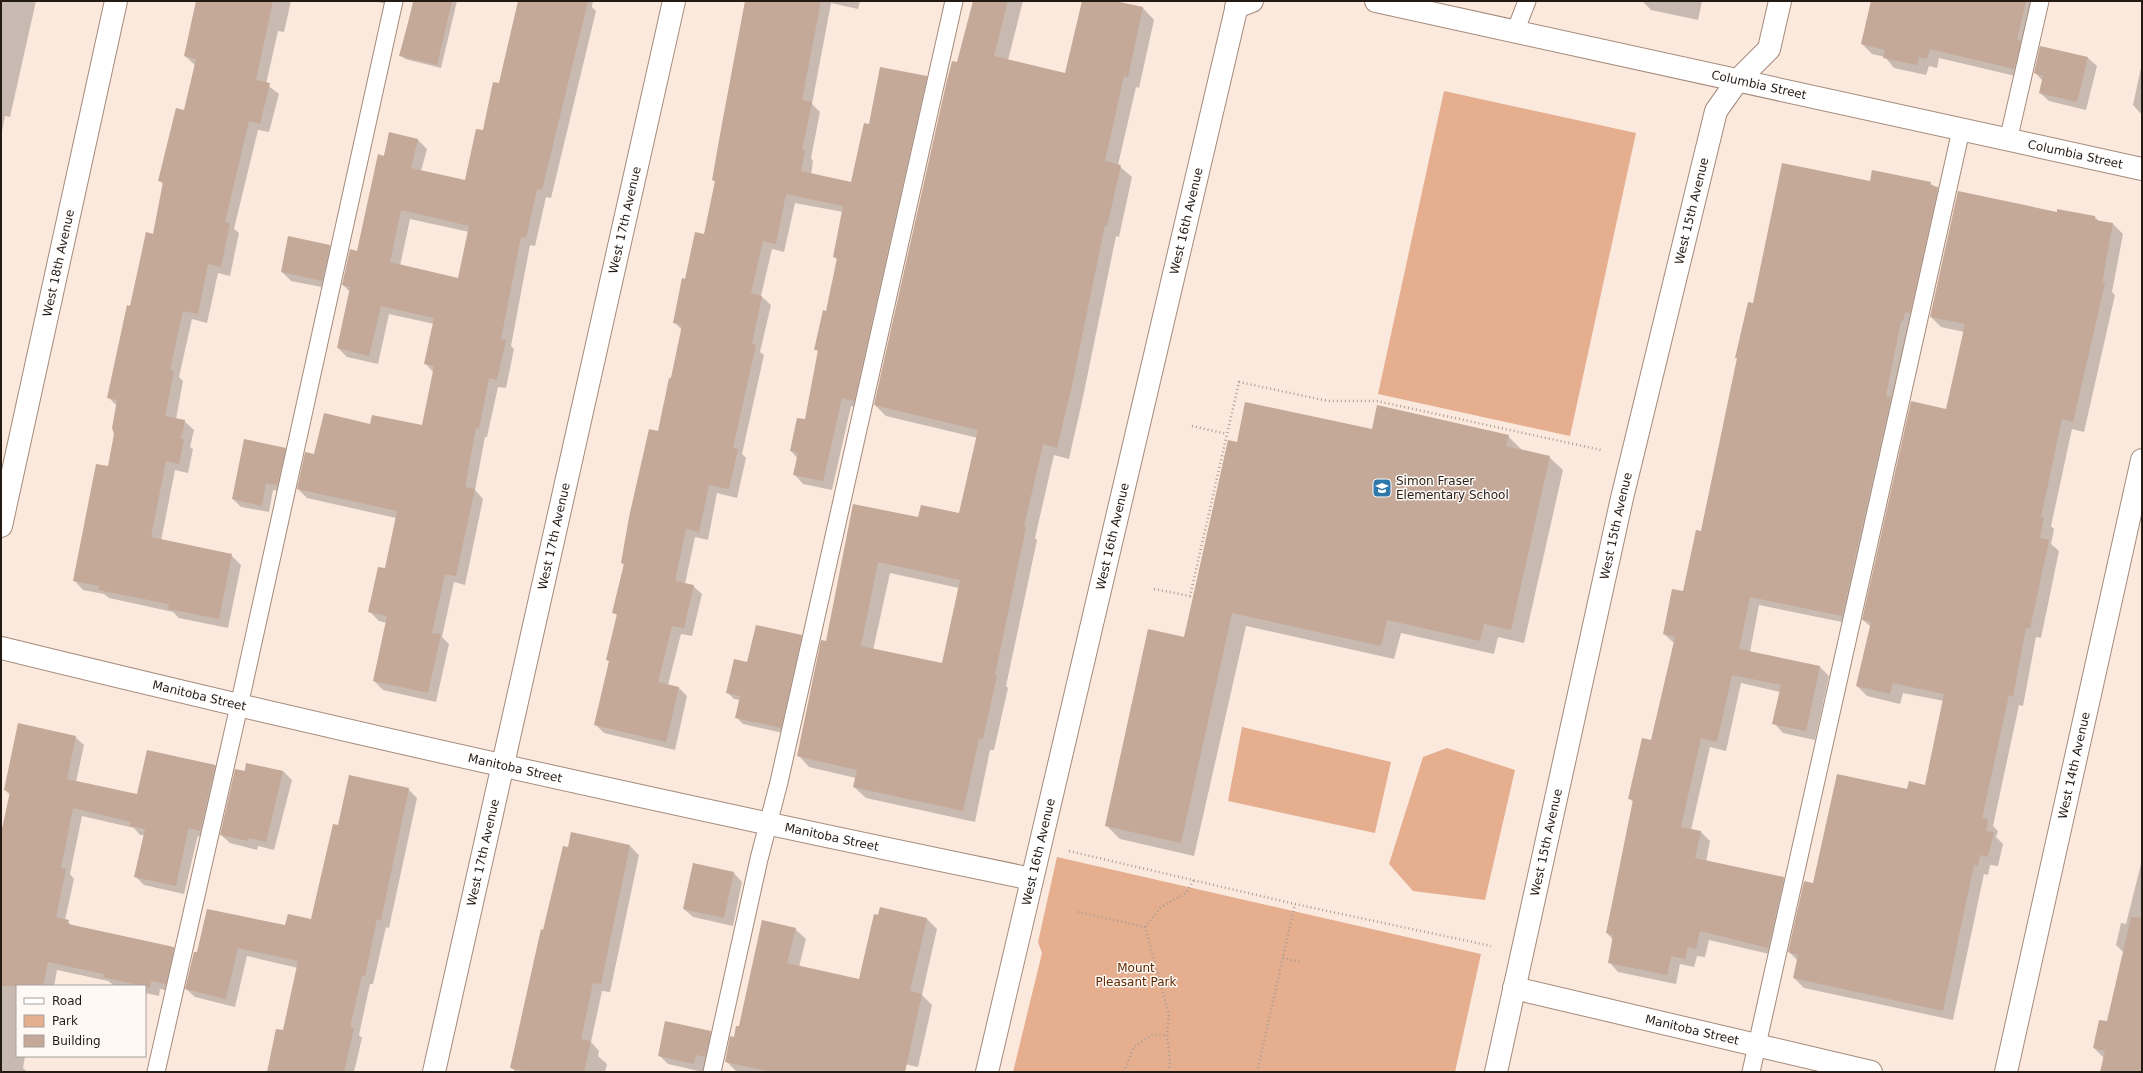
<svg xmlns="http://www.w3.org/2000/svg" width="2143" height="1073" font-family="'DejaVu Sans',sans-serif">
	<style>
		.green { fill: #e4ae8f }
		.shadow { fill: #0003; fill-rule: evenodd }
		.building { fill: #c4a898; fill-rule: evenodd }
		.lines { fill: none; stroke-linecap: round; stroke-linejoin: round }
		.service-casing { stroke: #a58a7a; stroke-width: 19 }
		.minor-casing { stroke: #a58a7a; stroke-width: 24 }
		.tertiary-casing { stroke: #a58a7a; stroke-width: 24 }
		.path { stroke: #ab9c93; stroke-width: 2.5; stroke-dasharray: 1 3; stroke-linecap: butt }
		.service { stroke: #fff; stroke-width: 17 }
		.minor { stroke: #fff; stroke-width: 22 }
		.tertiary { stroke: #fff; stroke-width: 22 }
		.labels { text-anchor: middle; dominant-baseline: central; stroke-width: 3; stroke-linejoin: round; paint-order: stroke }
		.street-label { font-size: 12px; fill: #241a14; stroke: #fff9f5 }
		.poi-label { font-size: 12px; fill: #241a14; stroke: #fff9f5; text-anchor: start }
		.park-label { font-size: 12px; fill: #5c2800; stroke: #fff9f5 }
	</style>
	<rect width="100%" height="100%" fill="#fbe9de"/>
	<g class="green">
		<path d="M1444 91 1636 133 1570 436 1378 394Z"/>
		<path d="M1242 727 1391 762 1375 833 1228 801Z"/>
		<path d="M1447 748 1515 770 1485 900 1413 891 1389 864 1423 757Z"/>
		<path d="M1057 857 1481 954 1455 1072H1013L1042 953 1038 942Z"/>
	</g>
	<g class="shadow">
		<path d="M1 1H36L10 117 5 116 1 136Z"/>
		<path d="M197 1H291L284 32 278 31 266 84 279 94 269 132 258 130 234 229 239 233 230 276 218 273 207 323 192 319 179 377 183 381 176 419 184 421 194 430 190 447 193 449 188 473 175 470 161 541 231 555 241 565 228 628 179 618 173 612 109 598 104 594 83 590 74 580 109 467 115 434 117 406 109 398 130 307 154 235 164 185 159 180 185 111 195 65 185 56Z"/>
		<path d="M373 1H387V4Z"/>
		<path d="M413 1H457L441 68 405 59 401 55Z"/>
		<path d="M519 1H593L592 7 596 11 551 198 546 197 535 246 530 245 511 346 514 349 506 388 498 387 487 437H485L475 490 483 499 465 585 454 582 442 637 449 644 436 702 383 690 374 681 387 623 379 621 370 612 386 569 396 518 307 498 298 489 315 455 371 425 423 426 434 373 426 364 434 324 389 314 378 364 347 357 338 348 350 292 343 285 358 252 390 133 418 140 427 149 421 171 466 181 500 84ZM410 219 469 232 459 279 400 266Z"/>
		<path d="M746 1H860L858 9 831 3 812 104 820 112 811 158 813 161 811 175 852 184 870 125 926 77 935 86 863 409 851 406 832 490 803 484 795 475 798 459 791 451 806 421 819 353 816 349 827 312 838 260 834 257 843 212 795 203 784 252 772 249 761 296 771 305 760 352 764 355 742 454 746 458 737 498 717 493 708 540 695 537 685 584 693 586 702 594 692 636 681 634 668 685 679 688 687 696 675 750 604 733 595 724 610 662 607 660 618 616 613 612 624 565 622 563 659 432 682 330 674 322 686 280 705 236 716 183 713 180Z"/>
		<path d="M974 1H1023L1008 60 1066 74 1083 1H1111L1143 8 1154 20 1139 88 1136 87 1118 165 1132 177 1119 237 1116 236 1083 397 1069 459 1054 455 1035 538 1037 540 1006 686 1008 688 994 750H990L975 822 866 798 854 787 856 778 809 767 798 755 827 642 854 505 919 519 959 514 978 438 886 416 875 405ZM890 573 959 588 943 665 873 650Z"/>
		<path d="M1642 1H1702L1698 20 1651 10Z"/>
		<path d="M1871 1H2038L2024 78 1939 58 1937 68 1929 66 1926 75 1894 68 1885 57 1872 54 1862 44Z"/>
		<path d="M2041 47 2088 58 2097 66 2086 110 2049 101 2040 93 2043 81 2035 73Z"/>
		<path d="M2142 63V115L2133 105Z"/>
		<path d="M1871 182 1930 183 1947 197 1852 624 1759 605 1750 652 1820 667 1829 676 1815 740 1783 733 1774 723 1780 692 1741 683 1726 751 1710 747 1691 830 1701 832 1710 841 1706 862 1784 878 1793 887 1778 956 1709 940 1705 957 1697 956 1694 967 1680 964 1676 984 1618 972 1609 962 1613 940 1607 933 1634 803 1629 798 1652 741 1674 643 1664 634 1684 592 1701 532 1738 359 1736 357 1754 305Z"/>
		<path d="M2057 213 2095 217 2099 221 2113 224 2123 234 2112 292 2115 295 2084 432 2072 429 2051 526 2054 529 2051 544 2059 551 2041 638 2036 637 2023 706 2019 705 1993 826 1998 831 1996 837 2003 844 1998 866 1990 865 1988 875 1984 874 1953 1020 1804 988 1794 978 1798 961 1789 952 1814 884 1908 790 1926 786 1944 701 1903 693 1900 704 1867 696 1857 686 1871 627 1863 620 1947 410 1964 332 1941 327 1931 317Z"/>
		<path d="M330 246 338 255 331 289 291 281 282 272Z"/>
		<path d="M1373 431 1508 436 1522 450 1549 457 1563 470 1524 643 1498 637 1494 654 1401 633 1394 659 1246 626 1194 856 1120 839 1106 825 1185 638 1238 444Z"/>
		<path d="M285 449 293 456 285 492 273 490 269 512 241 507 233 499Z"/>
		<path d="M801 636 808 643 787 734 743 724 736 717 740 700 734 699 727 692 748 663Z"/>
		<path d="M75 737 84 745 76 782 138 795 148 751 215 765 224 774 209 839 198 836 197 839 184 894 144 885 135 876 144 835H140L134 828 82 816 70 874 74 879 65 920 74 927 174 948 182 957 174 992 160 989 159 996 145 993V986H115L108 981 57 970 54 986H17V1056H25L23 1068 27 1072H1V837L10 795 5 790Z"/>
		<path d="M247 764 283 771 292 780 274 850 258 846 257 850 230 843 221 835Z"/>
		<path d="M408 789 417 798 389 928 386 927 373 984H370L359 1035 362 1038 354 1072H268L284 1032 298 968 247 956 235 1007 195 997 186 989 194 953 312 920 339 826Z"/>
		<path d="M572 834 630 846 639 855 610 992 602 991 591 1042 599 1051 598 1056 607 1064 605 1072H516L511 1067 544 931Z"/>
		<path d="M2142 860V1072H2101L2104 1058 2094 1048 2108 1022 2124 953 2116 945 2121 923 2126 924Z"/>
		<path d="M734 873 742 882 733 926 693 917 684 909Z"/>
		<path d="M926 918 937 929 922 995 932 1005 918 1067 900 1063 898 1072H737L726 1061 739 1028 795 929 806 939 799 967 860 980Z"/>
		<path d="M710 1032 719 1041 714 1066 705 1064 703 1072 668 1064 659 1055Z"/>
	</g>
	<g class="building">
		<path d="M196 1H273L256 80 270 83 260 124 249 121 225 222 230 223 221 267 208 264 198 314 183 311 170 370 174 371 165 416 185 420 181 439H184L179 464 166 461 151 537 232 554 219 619 168 609 169 604 98 590 99 586 73 581 96 464 108 466 114 434 112 428 117 400 107 398 127 305 130 306 146 232 153 234 163 182 158 181 176 108 184 110 196 59 184 56Z"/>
		<path d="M414 1H452L437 65 399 56Z"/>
		<path d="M518 1H588L542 190 537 189 526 238 521 237 501 339 506 340 497 380 489 378 479 429 476 428 465 487 475 489 456 576 445 574 432 633 441 634 428 693 373 681 387 616 368 612 378 567 385 568 397 511 297 489 305 452 314 454 324 413 370 424 372 415 422 425 434 366 424 364 434 318 381 306 369 356 337 348 350 287 342 285 350 249 357 251 378 154 384 156 389 132 418 139 411 168 465 180 476 129 483 130 493 82 499 83ZM401 210 469 226 458 278 390 262Z"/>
		<path d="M745 1H821L802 100 812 102 802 150 805 151 801 171 851 182 864 123 869 124 880 67 927 76 854 401 842 398 823 481 793 475 798 453 790 451 797 418 805 419 818 350H814L823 310 826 311 837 258 833 257 843 206 786 194 776 244 763 241 751 293 762 296 752 344 756 345 733 448 738 449 729 489 709 485 699 532 686 529 675 581 694 585 684 628 672 626 658 682 679 687 666 742 594 725 609 661 606 660 617 614 612 613 624 564 621 563 629 517 649 429 658 431 669 378H671L682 325 673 323 682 278 685 279 695 232 704 234 715 181 712 180 721 129Z"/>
		<path d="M973 1H1008L994 56 1065 73 1082 1H1115L1143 7 1128 77 1124 76 1105 161 1121 165 1107 226 1105 225 1072 385 1057 448 1043 444 1024 527H1026L995 675H997L983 739H979L963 811 853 787 857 770 797 756 821 640 826 641 853 504 918 517 921 505 959 513 978 430 874 405 947 80 952 61 957 62ZM878 562 960 580 942 663 861 646Z"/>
		<path d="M1871 1H2026L2017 40 2021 41 2014 69 1930 49 1927 59 1919 57 1917 65 1883 58 1885 50 1861 44Z"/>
		<path d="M2040 46 2088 57 2077 102 2039 93 2043 76 2034 73Z"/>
		<path d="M1782 163 1870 181 1872 170 1931 182 1930 185 1938 187 1910 313 1905 312 1903 321H1901L1886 396 1891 397 1842 616 1750 597 1739 649 1820 666 1806 731 1772 724 1781 685 1732 675 1717 742 1701 738 1681 827 1701 831 1695 858 1784 877 1768 948 1700 931 1696 949 1688 947 1685 959 1671 956 1667 975 1608 963 1613 935 1606 933 1633 800 1628 799 1642 738 1651 740 1675 637 1663 634 1672 589 1683 591 1696 530 1701 531 1737 358H1735L1748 302 1753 303Z"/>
		<path d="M1958 191 2057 212V209L2095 216V220L2113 223 2102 283H2105L2073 422 2062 419 2041 517H2044L2040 538 2049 540 2030 629 2026 628 2013 696 2009 695 1982 818 1988 819 1986 831 1994 832 1988 857 1980 855 1978 866 1974 865 1943 1011 1793 978 1798 955 1788 952 1804 881 1813 883 1837 774 1907 789 1909 781 1925 785 1944 694 1893 683 1890 694 1856 686 1871 622 1862 620 1911 401 1946 409 1965 324 1930 317Z"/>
		<path d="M288 236 330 245 322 281 281 272Z"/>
		<path d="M1245 402 1372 429 1377 405 1509 435 1506 446 1550 456 1511 630 1484 624 1480 641 1387 620 1381 646 1232 613 1181 843 1105 826 1148 629 1184 637 1228 440 1237 442Z"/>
		<path d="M244 439 286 448 277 485 266 483 262 506 232 499Z"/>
		<path d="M756 625 802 635 781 728 735 718 740 696 726 693 734 659 747 662Z"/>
		<path d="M18 723 76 736 67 779 137 794 147 750 215 765 200 831 189 828 188 830 176 886 134 877 145 829 130 826 131 822 73 808 61 868 66 869 56 917 69 920 68 924 174 947 166 984 151 981 150 988 103 977 104 974 48 962 43 986H1V833L10 792 4 790Z"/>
		<path d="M246 763 283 771 266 842 249 838 248 841 220 835 235 769 245 771Z"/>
		<path d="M349 775 409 788 381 920 377 919 365 976 362 975 350 1027 354 1028 344 1072H267L276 1029 283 1030 298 961 238 948 226 999 185 989 194 952H197L207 909 285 925 288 914 311 919 333 824 338 825Z"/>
		<path d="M571 832 630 845 601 984 593 983 581 1039 591 1041 584 1072H529L510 1068 541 929 543 930 563 846 568 847Z"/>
		<path d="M693 863 734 872 724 918 683 909Z"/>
		<path d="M880 907 927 918 910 991 922 994 905 1072H772L725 1062 730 1036 734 1037 736 1026H739L762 920 796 928 787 963 859 979 874 914 878 915Z"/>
		<path d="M2131 917 2142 918V1072H2100L2105 1051 2093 1048 2099 1020 2107 1021Z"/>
		<path d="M665 1021 711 1031 705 1057 696 1055 694 1064 658 1056Z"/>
	</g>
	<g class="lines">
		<g class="service-casing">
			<g id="service">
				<path d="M1515 32 1527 1"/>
				<path d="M2008 141 2040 1"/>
				<path d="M156 1072 239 706 394 1"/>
				<path d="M712 1072 759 859 779 782 954 1"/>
				<path d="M1751 1072 1961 130"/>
			</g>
		</g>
		<g class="minor-casing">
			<g id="minor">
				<path id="s1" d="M1376 1 2142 169"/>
				<path d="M1236 7 1252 1"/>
				<path id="s2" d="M1 526 116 1"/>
				<path id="s3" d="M1 648C343 732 687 808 1032 879"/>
				<path id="s4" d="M1514 988 1871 1072"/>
				<path id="s5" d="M434 1072 674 1"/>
				<path id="s6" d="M1496 1072 1622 498 1716 111 1738 80 1769 49 1780 1"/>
				<path id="s7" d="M2006 1072 2142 460"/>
			</g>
		</g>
		<g class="tertiary-casing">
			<g id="tertiary">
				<path id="s8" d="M987 1072 1238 1"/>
			</g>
		</g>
		<g class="path">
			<path d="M1192 426 1227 434"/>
			<path d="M1154 589 1190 596 1239 382 1328 401H1377L1601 450"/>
			<path d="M1069 851 1295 904 1491 946"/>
			<path d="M1078 912 1145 927 1169 1015 1167 1035 1170 1062 1168 1072"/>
			<path d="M1145 927 1161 907 1186 893 1194 880"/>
			<path d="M1283 958 1301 962"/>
			<path d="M1124 1072 1134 1047 1152 1035H1167"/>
			<path d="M1257 1072 1295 904"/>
		</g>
		<use href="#service" class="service"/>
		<use href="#minor" class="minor"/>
		<use href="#tertiary" class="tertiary"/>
	</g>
	<defs>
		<g id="school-square" transform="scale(1)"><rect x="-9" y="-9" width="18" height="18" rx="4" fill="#2f78ac" stroke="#fff9f5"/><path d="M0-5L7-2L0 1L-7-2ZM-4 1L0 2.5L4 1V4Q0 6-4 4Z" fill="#fff"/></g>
	</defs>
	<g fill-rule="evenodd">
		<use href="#school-square" x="1382" y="488"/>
	</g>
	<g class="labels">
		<g class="street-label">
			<text stroke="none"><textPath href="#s1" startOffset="392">Columbia Street</textPath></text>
			<text stroke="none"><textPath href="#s1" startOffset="716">Columbia Street</textPath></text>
			<text stroke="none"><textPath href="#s6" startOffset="883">West 15th Avenue</textPath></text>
			<text stroke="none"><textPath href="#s5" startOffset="873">West 17th Avenue</textPath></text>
			<text stroke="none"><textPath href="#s8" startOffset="874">West 16th Avenue</textPath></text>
			<text stroke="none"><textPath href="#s2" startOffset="269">West 18th Avenue</textPath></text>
			<text stroke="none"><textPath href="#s6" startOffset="559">West 15th Avenue</textPath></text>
			<text stroke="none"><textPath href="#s5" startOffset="549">West 17th Avenue</textPath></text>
			<text stroke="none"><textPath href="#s8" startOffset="550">West 16th Avenue</textPath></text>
			<text stroke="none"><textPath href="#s3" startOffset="204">Manitoba Street</textPath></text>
			<text stroke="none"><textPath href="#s7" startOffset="314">West 14th Avenue</textPath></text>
			<text stroke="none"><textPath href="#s3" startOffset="528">Manitoba Street</textPath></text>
			<text stroke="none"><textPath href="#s3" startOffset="852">Manitoba Street</textPath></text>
			<text stroke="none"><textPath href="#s6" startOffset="235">West 15th Avenue</textPath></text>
			<text stroke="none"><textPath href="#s8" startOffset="226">West 16th Avenue</textPath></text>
			<text stroke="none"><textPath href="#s5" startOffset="225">West 17th Avenue</textPath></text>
			<text stroke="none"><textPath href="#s4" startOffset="183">Manitoba Street</textPath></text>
		</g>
		<g class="poi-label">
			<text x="1396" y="481">Simon Fraser<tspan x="1396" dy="14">Elementary School</tspan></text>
		</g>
		<g class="park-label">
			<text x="1136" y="968">Mount<tspan x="1136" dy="14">Pleasant Park</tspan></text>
		</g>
	</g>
	<rect width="2143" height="1073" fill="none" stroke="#241a14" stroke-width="4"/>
	<rect x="16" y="985" width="130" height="72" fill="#fff9f5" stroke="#a7a09b"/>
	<rect x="24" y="998" width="20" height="6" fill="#ffffff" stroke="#a7a09b"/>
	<text x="52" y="1005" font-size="12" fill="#241a14">Road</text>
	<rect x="24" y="1015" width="20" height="12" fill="#e4ae8f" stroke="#a7a09b"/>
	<text x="52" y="1025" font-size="12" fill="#241a14">Park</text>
	<rect x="24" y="1035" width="20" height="12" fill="#c4a898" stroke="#a7a09b"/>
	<text x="52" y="1045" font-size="12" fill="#241a14">Building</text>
</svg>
